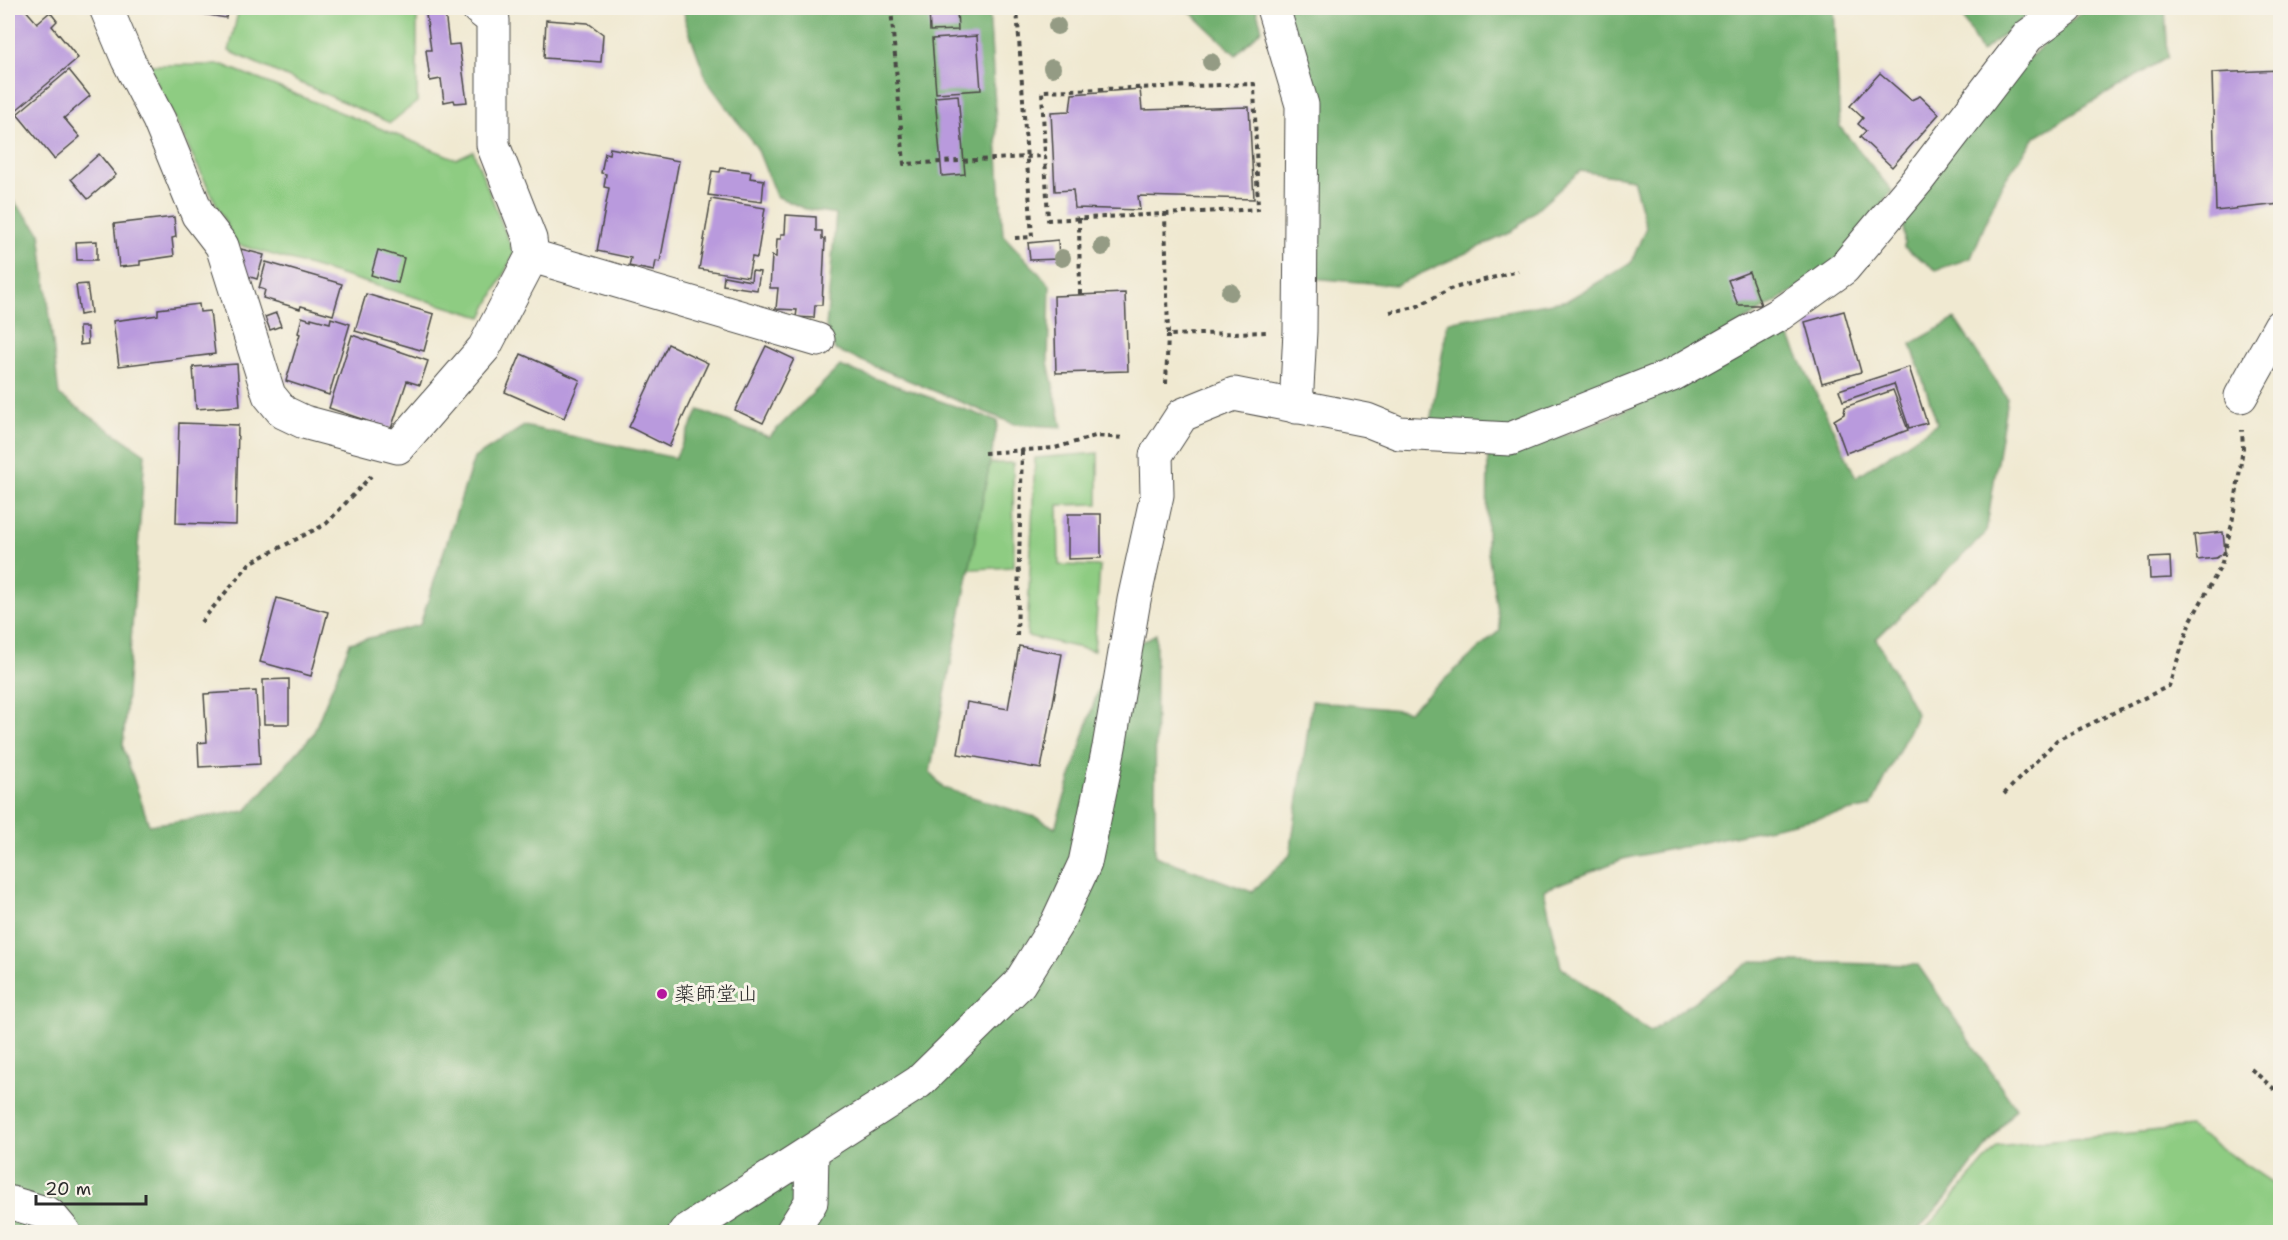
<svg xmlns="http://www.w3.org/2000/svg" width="2288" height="1240" font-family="'Shantell Sans','Klee One',sans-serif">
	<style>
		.green { fill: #8ecc82; stroke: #5c7c56; stroke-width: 1.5 }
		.forest { fill: #72b070; stroke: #4e6e4e; stroke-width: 1.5 }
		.building { fill: #b99add }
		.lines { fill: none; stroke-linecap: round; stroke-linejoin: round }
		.minor-casing { stroke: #494844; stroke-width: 35 }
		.path { stroke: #494844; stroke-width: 4; stroke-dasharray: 4.5 4.5; stroke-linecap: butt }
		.minor { stroke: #fff; stroke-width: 33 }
		.tree { fill: #949b84 }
		.poi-dot { fill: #b5179e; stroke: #f7f3e8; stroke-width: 2 }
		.labels { text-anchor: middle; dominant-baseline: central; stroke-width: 6; stroke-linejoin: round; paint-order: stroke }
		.poi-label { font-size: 21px; fill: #2b2b2b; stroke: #f7f3e8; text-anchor: start }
	</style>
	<rect width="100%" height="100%" fill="#f7f3e8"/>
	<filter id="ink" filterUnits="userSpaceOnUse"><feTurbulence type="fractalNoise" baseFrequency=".0167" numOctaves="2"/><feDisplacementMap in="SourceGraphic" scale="12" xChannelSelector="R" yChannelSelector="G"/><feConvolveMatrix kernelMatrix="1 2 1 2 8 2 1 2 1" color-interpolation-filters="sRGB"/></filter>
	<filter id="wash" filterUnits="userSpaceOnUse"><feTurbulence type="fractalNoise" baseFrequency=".008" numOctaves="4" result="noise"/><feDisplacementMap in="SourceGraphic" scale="24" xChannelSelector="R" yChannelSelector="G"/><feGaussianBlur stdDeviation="1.35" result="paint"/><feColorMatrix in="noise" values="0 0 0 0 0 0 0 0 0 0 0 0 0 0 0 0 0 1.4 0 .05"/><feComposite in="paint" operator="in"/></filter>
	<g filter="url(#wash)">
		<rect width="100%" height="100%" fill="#f0e9d1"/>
		<g class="green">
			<path d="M239 8H417V102L390 123 229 51Z"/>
			<path d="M148 65H223L456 159 473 151 514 254 482 317 236 244Z"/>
			<path d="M1098 453V504L1058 505 1059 565 1100 566 1094 651 1027 636 1035 458Z"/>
			<path d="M1013 463 1014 567 953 570 959 464Z"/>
			<path d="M2189 1127 2280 1188V1232H1923L1997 1147Z"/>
		</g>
		<g class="forest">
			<path d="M684 8H989L1003 235 1050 285 1048 362 1062 427 1014 424 835 350 826 327 836 214 805 209 776 196 757 148 707 81 685 20Z"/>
			<path d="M1186 8H1256L1262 29 1236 55Z"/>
			<path d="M1281 8H1834L1840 127 1892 191 1838 264 1669 367 1509 434 1429 428 1448 322 1568 300 1631 263 1646 227 1633 179 1580 171 1512 232 1396 285 1310 278Z"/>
			<path d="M1958 8H2037L1981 52Z"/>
			<path d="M2086 8H2165L2168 57 2036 136 2002 184 1971 258 1936 270 1904 247 1903 215 2008 76Z"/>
			<path d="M8 195 40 232 59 395 145 454 123 747 149 825 246 811 313 734 350 643 420 625 474 458 524 426 675 458 699 410 769 437 840 366 998 421 930 772 944 788 1038 818 1055 828 1107 661 1156 634 1155 856 1252 892 1290 855 1312 701 1409 711 1500 630 1487 546 1488 454 1522 451 1613 416 1785 328 1856 477 1937 423 1911 344 1955 319 2007 398 1986 533 1876 639 1917 714 1871 807 1623 859 1544 890 1561 967 1650 1032 1752 961 1918 965 2016 1108 1953 1190 1916 1232H8Z"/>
		</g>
		<g id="blocks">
			<g class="building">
				<path d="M8 8H24L37 23 50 12 57 21 52 26 78 58 8 117Z"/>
				<path d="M197 8H228L226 18 196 13Z"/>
				<path d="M929 8H957L958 30 930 31Z"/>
				<path d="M445 12 449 45 459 44 467 102 455 103 454 100 444 102 441 79 430 81 426 50H431L426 14Z"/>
				<path d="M546 20 588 23 603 34 601 62 544 58Z"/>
				<path d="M977 36 981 90 936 93 932 39Z"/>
				<path d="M69 70 90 96 64 118 80 137 54 159 17 114Z"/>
				<path d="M2280 70V204L2216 211 2212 73Z"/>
				<path d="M1880 73 1911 100 1920 96 1939 114 1892 167 1860 137 1866 131 1858 124 1863 118 1850 106Z"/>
				<path d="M1140 89 1142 110 1249 107 1254 199 1138 196 1140 210 1075 208 1073 190 1055 191 1051 112 1070 111 1072 94Z"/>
				<path d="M958 95 965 174 942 176 935 97Z"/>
				<path d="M610 148 679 161 660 262 656 261 654 271 629 266 631 258 597 251 609 188 604 187 606 174 601 173 605 153 609 154Z"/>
				<path d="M99 154 116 175 88 199 71 179Z"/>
				<path d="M721 168 751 172 750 178 764 180 762 202 708 195 712 171 720 172Z"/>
				<path d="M711 199 765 208 757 258 752 257 748 277 699 269Z"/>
				<path d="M786 215 816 217V231H822V239H825L822 305H815L814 318 796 317 797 310 776 309 778 288H770L772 256 776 257 777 239H781V234H785Z"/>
				<path d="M174 217 176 237 172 238 174 256 140 261V265L119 267 114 224Z"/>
				<path d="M1058 240 1059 259 1030 260 1028 243Z"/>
				<path d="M97 241V260H77L76 242Z"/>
				<path d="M241 249 264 255 257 279 244 275Z"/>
				<path d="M378 250 404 258 398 283 371 275Z"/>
				<path d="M266 262 342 284 333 315 301 306 300 309 263 298 265 290 259 288Z"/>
				<path d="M752 271 760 272 757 290 723 285 724 276 751 281Z"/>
				<path d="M1749 272 1761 305H1738L1728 280Z"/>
				<path d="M87 284 91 313 80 315 76 285Z"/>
				<path d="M1125 293 1128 371 1056 373 1054 296Z"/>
				<path d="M366 294 434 314 424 351 355 331Z"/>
				<path d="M199 304 200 312 210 311 215 354 119 366 113 321 158 315V309Z"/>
				<path d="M1844 311 1861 372 1822 383 1805 322Z"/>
				<path d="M276 313 281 326 270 330 265 317Z"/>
				<path d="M302 317 311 320V318L330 323 331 318 350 324 329 395 286 381 300 334 298 333Z"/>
				<path d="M79 327H87L88 344 80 345Z"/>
				<path d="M352 335 428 361 420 385 407 381 391 429 329 408Z"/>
				<path d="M668 344 708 363 669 447 629 427Z"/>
				<path d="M766 346 794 359 763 423 735 410Z"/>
				<path d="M521 354 580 380 564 418 505 392Z"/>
				<path d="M237 364 240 406 196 409 193 367Z"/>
				<path d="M1909 367 1927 423 1909 428 1894 384 1843 401 1839 390Z"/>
				<path d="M1893 390 1908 430 1846 453 1834 420 1844 414 1845 407Z"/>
				<path d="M179 423 238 425 236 525 176 523Z"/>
				<path d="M1068 514H1101V558L1068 559Z"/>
				<path d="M2223 532 2225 552 2216 558 2197 560 2194 535Z"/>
				<path d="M2170 557 2171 578 2150 579 2149 558Z"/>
				<path d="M277 598 328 612 311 676 260 662Z"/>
				<path d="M1019 646 1062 654 1041 769 958 754 967 702 1008 709Z"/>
				<path d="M289 679V724H264L263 680Z"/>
				<path d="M256 691 260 764 199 767 198 743 207 742 204 694Z"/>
			</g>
		</g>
	</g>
	<g filter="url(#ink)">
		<use href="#blocks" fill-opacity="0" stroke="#494844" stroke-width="1.5"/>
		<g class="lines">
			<g class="minor-casing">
				<g id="minor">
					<path d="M106 8 128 60 159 120 198 215 222 246 269 395 283 412 304 422 398 447 484 348 532 256 530 239 493 145V20L478 8"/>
					<path d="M1273 8 1302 105 1300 331 1296 407"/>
					<path d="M532 256 818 340"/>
					<path d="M2241 396 2280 326"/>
					<path d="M8 1202 49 1214 64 1232"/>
					<path d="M685 1232 919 1082 1019 984 1057 923 1085 863 1109 747 1134 600 1157 495 1156 455 1182 415 1234 394 1367 420 1399 433 1510 439 1672 375 1780 314 1844 268 1917 181 2028 36 2067 8"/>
					<path d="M792 1232 811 1202 812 1151"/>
				</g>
			</g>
			<g class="path">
				<path d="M891 8 904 164 1046 156"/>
				<path d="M1165 214 1258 209 1254 84 1042 91 1048 220 1165 214 1168 335 1267 332"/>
				<path d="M1079 218 1080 295"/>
				<path d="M1015 238 1032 237 1017 8"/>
				<path d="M1390 312 1416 307 1450 289 1518 271"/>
				<path d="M1166 384 1168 335"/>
				<path d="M984 453 1055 448 1095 436 1125 438"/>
				<path d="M201 622 250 563 326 524 371 476"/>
				<path d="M1017 636 1022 451"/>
				<path d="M2004 794 2057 740 2169 686 2190 622 2221 566 2232 524 2243 448 2242 430"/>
				<path d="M2251 1069 2280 1094"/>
			</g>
			<use href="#minor" class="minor"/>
		</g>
		<g class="tree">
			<circle cx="1057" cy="26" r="9"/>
			<circle cx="1211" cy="62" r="9"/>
			<circle cx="1052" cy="68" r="9"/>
			<circle cx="1102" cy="247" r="9"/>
			<circle cx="1062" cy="258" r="9"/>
			<circle cx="1230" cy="292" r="9"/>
		</g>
	</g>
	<circle class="poi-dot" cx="662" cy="994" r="6"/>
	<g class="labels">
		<g class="poi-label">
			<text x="674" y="994">薬師堂山</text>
		</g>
	</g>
	<rect width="2288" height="1240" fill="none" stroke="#f7f3e8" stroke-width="30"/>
	<path d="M36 1195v9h110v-9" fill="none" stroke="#2b2b2b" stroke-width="3"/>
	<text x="45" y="1195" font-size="18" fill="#2b2b2b" stroke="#f7f3e8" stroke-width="4.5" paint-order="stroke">20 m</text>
</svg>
